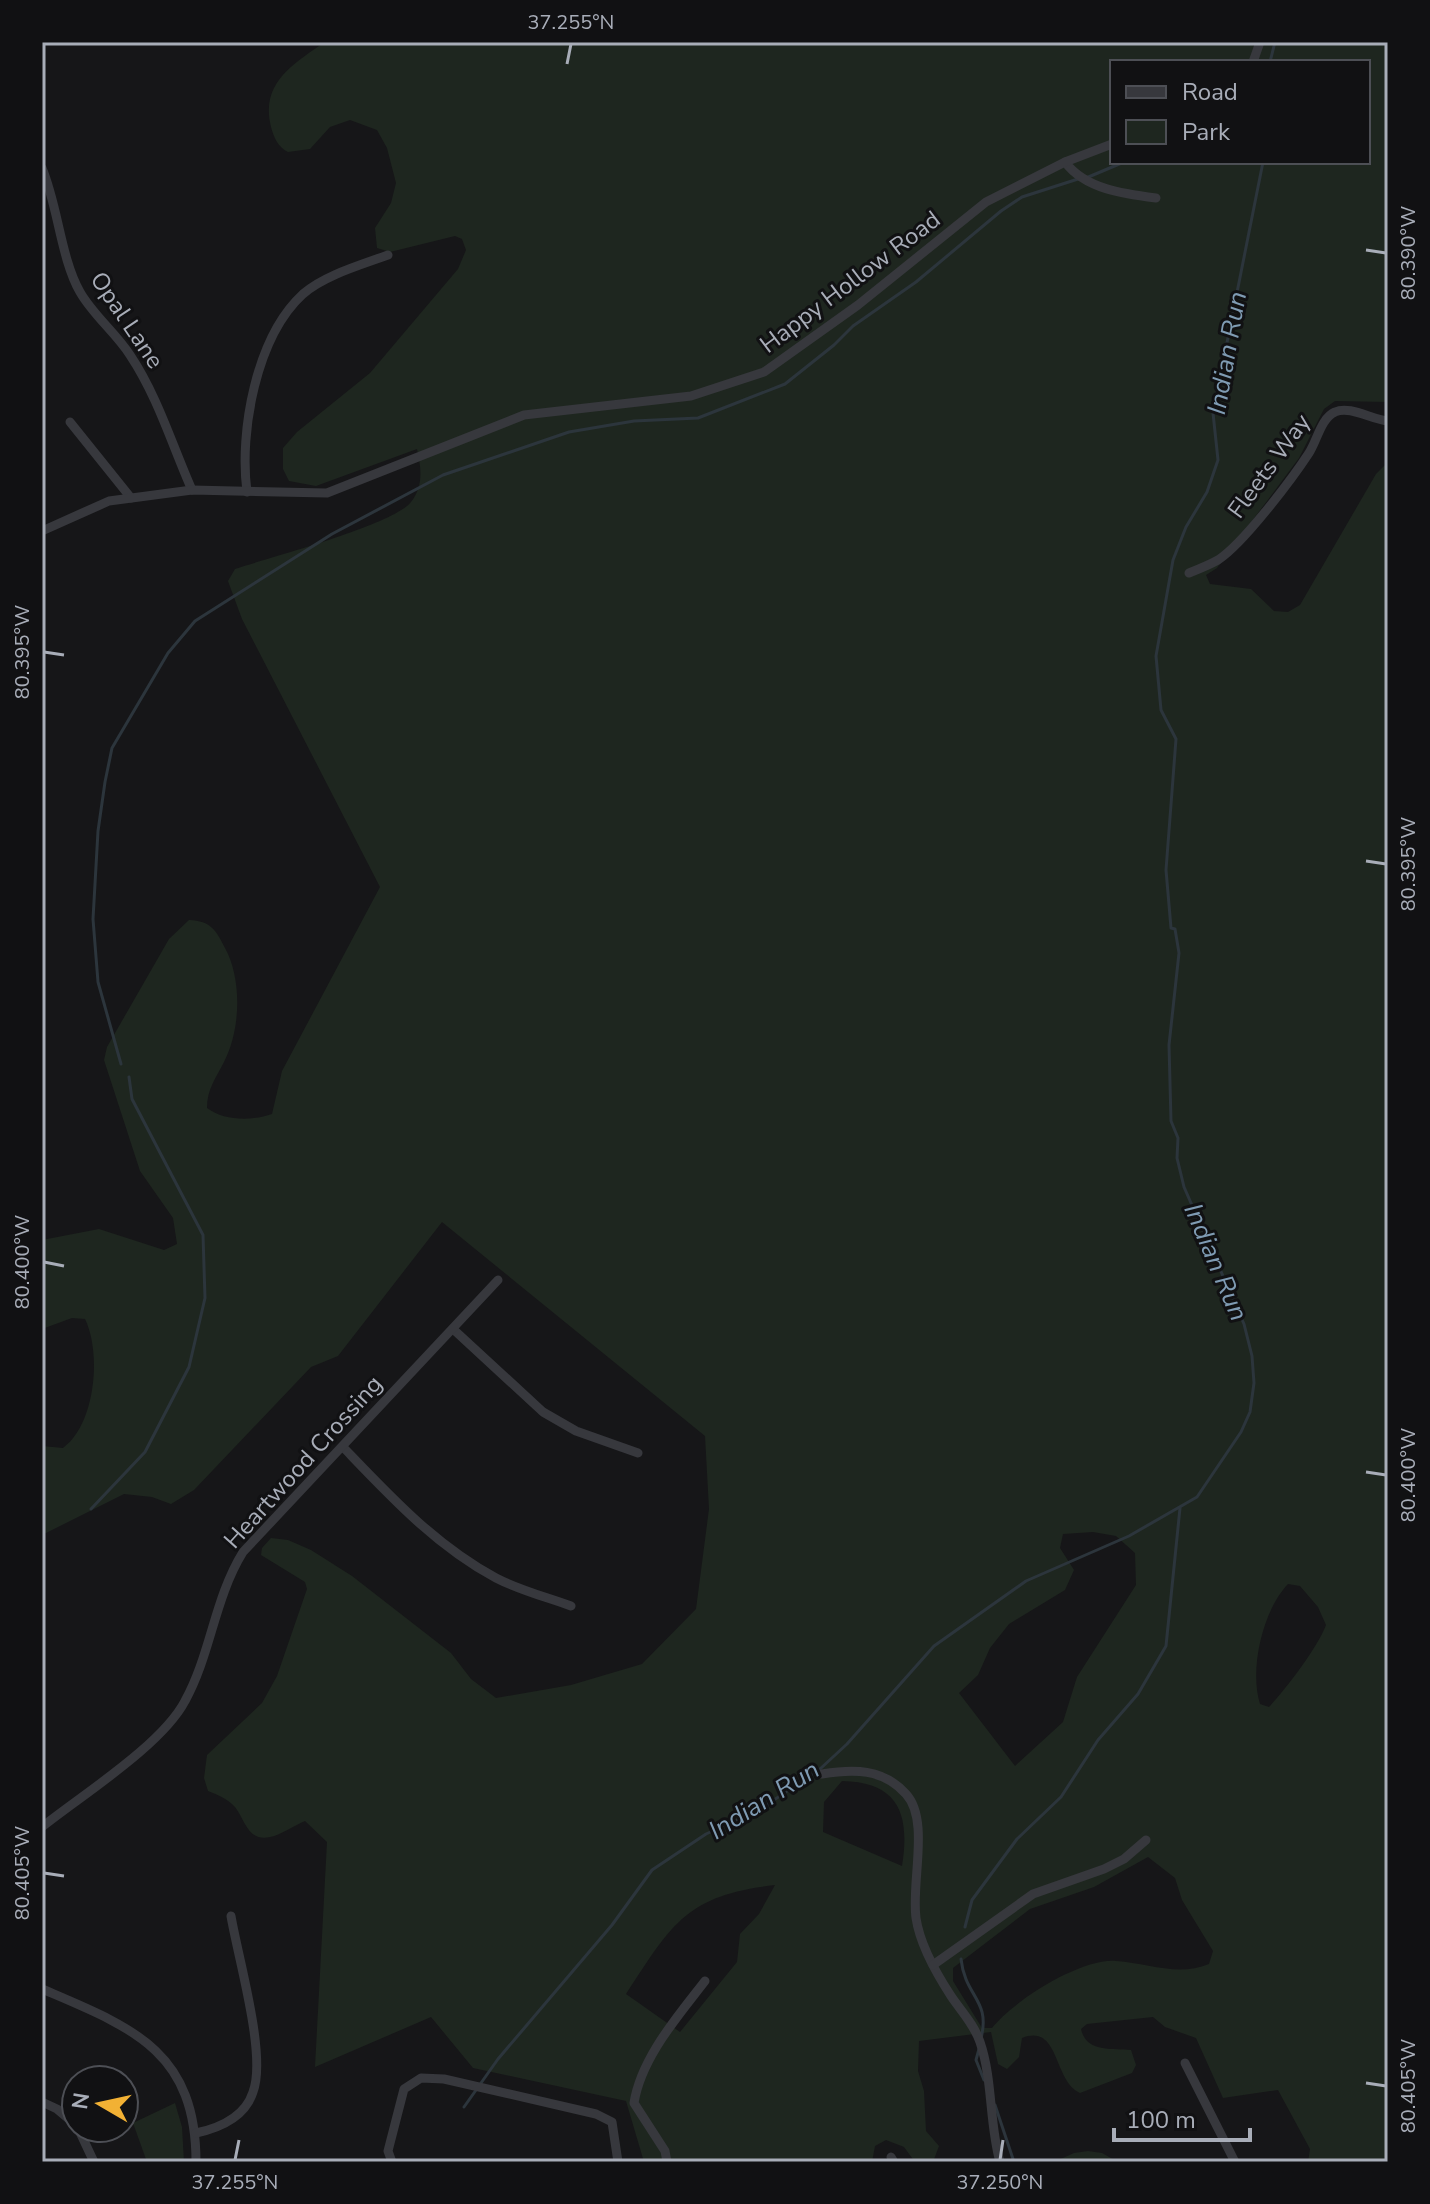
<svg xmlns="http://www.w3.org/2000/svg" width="1430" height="2204" font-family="'Nunito Sans',sans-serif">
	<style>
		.green { fill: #1e261f; fill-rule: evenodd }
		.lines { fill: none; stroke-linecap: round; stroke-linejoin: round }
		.stream { stroke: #2c353c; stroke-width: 3 }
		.street { stroke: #37383d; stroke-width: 9 }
		.ticks { fill: none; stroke: #a8adb8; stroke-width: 3 }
		.labels { text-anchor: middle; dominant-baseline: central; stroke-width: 6; stroke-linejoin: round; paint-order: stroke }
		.street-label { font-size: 24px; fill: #a8adb8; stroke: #111113 }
		.water-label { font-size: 26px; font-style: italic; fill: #7f9bb3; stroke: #111113 }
		.neatline { fill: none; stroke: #a8adb8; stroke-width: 3 }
		.ticks-label { font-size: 20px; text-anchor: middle; fill: #a8adb8 }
	</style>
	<rect width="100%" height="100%" fill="#161618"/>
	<g class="green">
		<path d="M325 42H1388V402L1335 401 1324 409 1299 458 1217 568 1206 575 1210 584 1251 589 1274 611 1288 612 1300 605 1376 474 1388 462V2162H1308L1310 2149 1278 2090 1223 2098 1196 2038 1165 2027 1153 2017 1087 2024 1081 2029C1086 2053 1113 2048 1131 2050L1136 2065 1132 2073 1080 2093C1053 2081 1060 2023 1022 2038L1019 2057 1007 2069 998 2064 991 2032 919 2041 918 2071 924 2091 926 2131 939 2146 933 2162H915L904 2147 886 2140 875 2146 872 2162H644L626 2101 473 2068 431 2017 315 2067 327 1842 305 1821C295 1825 281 1835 270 1837 248 1842 245 1820 235 1807 228 1799 218 1795 208 1791L204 1778 207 1755 262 1703 277 1676 307 1589 305 1582 261 1555 262 1548 271 1538 288 1540 311 1550 352 1576 451 1653 471 1679 496 1698 571 1685 642 1664 696 1609 709 1509 705 1436 442 1222 338 1356 311 1367 194 1490 171 1504 152 1497 124 1494 42 1535V1446L63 1448C95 1425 102 1354 85 1319L72 1318 42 1329V1240L99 1229 164 1250 177 1244 173 1218 140 1171 104 1060 107 1047 169 939 189 920C211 921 216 930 225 948 242 979 241 1029 224 1062 216 1078 207 1089 207 1108 224 1121 252 1121 272 1114L282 1071 380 887 242 619 228 581 235 569C268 558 393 525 411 502 424 486 421 467 417 449L316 486 289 481 283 469V448L297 432 370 373 458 269 466 250 462 239 455 236 390 252 377 248 375 228 391 203 396 183 387 148 377 130 350 120 330 127 310 149 288 152C278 147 274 138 271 127 260 83 293 64 325 42ZM1112 62H1368V162H1112ZM1093 1532 1116 1536 1135 1553 1136 1585 1077 1677 1063 1722 1015 1766 959 1693 978 1675 990 1648 1009 1624 1065 1590 1074 1570 1060 1548 1063 1534ZM1288 1584 1300 1586 1318 1607 1326 1625C1318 1647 1285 1690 1269 1707L1260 1704C1249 1669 1263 1610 1288 1584ZM842 1781C900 1782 910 1816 902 1866L823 1832 824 1802ZM1148 1857 1175 1878 1182 1900 1213 1951 1209 1964C1178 1977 1148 1963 1116 1961 1081 1958 1013 2001 992 2028H982L953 1981V1968L1030 1909 1094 1887ZM775 1885 759 1914 740 1934 737 1962 680 2032 626 1994C672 1924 686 1895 775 1885Z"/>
		<path d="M175 2103 182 2127 184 2162H147L133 2123Z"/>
		<path d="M1088 2151 1102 2153 1118 2162H1054L1074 2153Z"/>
	</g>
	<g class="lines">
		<g class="stream">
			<path d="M1270 62 1275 42"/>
			<path d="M1086 178 1124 162"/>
			<path d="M121 1064 98 982 93 919 98 831 105 782 112 748 168 653 195 621 332 534 443 475 569 432 634 421 698 418 785 384 834 345 853 326 916 282 1001 211 1022 197 1078 179"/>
			<path d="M91 1509 145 1452 189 1367 205 1298 203 1235 132 1099 129 1077"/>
			<path d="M965 1927 972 1900 1017 1839 1061 1797 1098 1740 1138 1694 1166 1646 1180 1508"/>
			<path d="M961 1959C965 1997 991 2000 981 2038"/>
			<path d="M979 2049 976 2060 984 2080"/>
			<path d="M995 2105 1014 2162"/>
			<path d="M464 2107 498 2059 612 1925 652 1870 706 1834 759 1810 820 1769 847 1744 934 1646 1026 1581 1129 1536 1197 1497 1241 1432 1250 1412 1254 1383 1252 1356 1244 1324 1184 1187 1177 1158 1178 1138 1171 1121 1169 1045 1179 953 1175 929 1171 928 1166 870 1176 739 1161 710 1156 656 1173 560 1186 527 1207 492 1218 460 1213 413 1263 162"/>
		</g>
		<g class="street">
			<path d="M1253 62 1260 42"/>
			<path d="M1065 162C1085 189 1124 194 1156 198"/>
			<path d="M42 168C58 206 61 259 80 292 93 315 116 333 130 355 158 397 172 445 192 490"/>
			<path d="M70 422 131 498"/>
			<path d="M247 492C239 432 256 337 303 294 325 275 361 265 388 255"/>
			<path d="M42 531 109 501 192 490 327 493 524 415 691 396 764 372 858 305 986 202 1065 162 1112 144"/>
			<path d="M1189 573C1199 569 1209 565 1218 560 1243 544 1292 479 1309 453 1317 441 1321 418 1335 412 1350 405 1372 420 1388 421"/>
			<path d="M453 1329 543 1412 576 1431 638 1453"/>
			<path d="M343 1447C390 1496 435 1545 496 1578 519 1590 546 1597 571 1606"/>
			<path d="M822 1774C853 1769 883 1768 906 1794 930 1820 911 1882 916 1918 920 1945 936 1973 951 1996 961 2011 974 2024 980 2042 993 2080 989 2123 1000 2162"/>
			<path d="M42 1827C82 1795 162 1745 185 1701 211 1654 214 1599 243 1552L498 1280"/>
			<path d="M933 1965 1033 1894 1104 1869 1124 1859 1146 1840"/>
			<path d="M42 1989C131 2027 196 2050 196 2162"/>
			<path d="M1185 2063 1235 2162"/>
			<path d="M42 2102 57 2109 76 2125"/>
			<path d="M78 2128 94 2162"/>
			<path d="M196 2133C219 2128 245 2117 253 2092 267 2055 238 1958 231 1916"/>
			<path d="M891 2157 894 2162"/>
			<path d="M392 2162 388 2151 404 2089 421 2078 444 2079 596 2114 612 2122 618 2162"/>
			<path d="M667 2162 665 2151 634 2103C641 2058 678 2016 705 1981"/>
		</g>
	</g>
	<path class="ticks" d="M567 64 571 44M1366 250 1386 253M44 652 64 655M1366 861 1386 864M44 1262 64 1266M1366 1472 1386 1475M44 1873 64 1876M1366 2083 1386 2086M235 2160 239 2140M1000 2160 1003 2140"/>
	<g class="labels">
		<g class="street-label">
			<text transform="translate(850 282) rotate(-37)">Happy Hollow Road</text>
			<text transform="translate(127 320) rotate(56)">Opal Lane</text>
			<text transform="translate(1269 466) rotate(-54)">Fleets Way</text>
			<text transform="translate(303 1462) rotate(-48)">Heartwood Crossing</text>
		</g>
		<g class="water-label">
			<text transform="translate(1227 353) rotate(-80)">Indian Run</text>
			<text transform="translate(1216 1262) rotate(67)">Indian Run</text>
			<text transform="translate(764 1800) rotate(-32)">Indian Run</text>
		</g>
	</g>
	<rect width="1430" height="2204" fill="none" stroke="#111113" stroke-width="88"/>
	<rect x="1110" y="60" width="260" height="104" fill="#111113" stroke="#4d4f55" stroke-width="2"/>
	<rect x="1126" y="86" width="40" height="12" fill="#37383d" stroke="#4d4f55" stroke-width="2"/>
	<text x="1182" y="100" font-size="24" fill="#a8adb8">Road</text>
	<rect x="1126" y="120" width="40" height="24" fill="#1e261f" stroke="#4d4f55" stroke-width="2"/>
	<text x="1182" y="140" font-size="24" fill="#a8adb8">Park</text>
	<g transform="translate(100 2104) rotate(279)"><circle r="38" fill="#111113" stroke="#4d4f55" stroke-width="2"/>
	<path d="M0-6L14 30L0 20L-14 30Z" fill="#f2b134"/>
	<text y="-12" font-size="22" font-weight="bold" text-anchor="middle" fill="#a8adb8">N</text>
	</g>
	<path d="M1114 2128v12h136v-12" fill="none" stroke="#a8adb8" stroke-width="4"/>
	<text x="1126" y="2128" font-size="24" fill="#a8adb8" stroke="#111113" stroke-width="6" paint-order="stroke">100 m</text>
	<rect x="44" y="44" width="1342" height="2116" class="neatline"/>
	<g class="ticks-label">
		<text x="571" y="29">37.255°N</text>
		<text transform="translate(1408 253) rotate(-90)" y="7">80.390°W</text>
		<text transform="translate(22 652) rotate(-90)" y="7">80.395°W</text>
		<text transform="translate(1408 864) rotate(-90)" y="7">80.395°W</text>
		<text transform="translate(22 1262) rotate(-90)" y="7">80.400°W</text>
		<text transform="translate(1408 1475) rotate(-90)" y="7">80.400°W</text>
		<text transform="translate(22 1873) rotate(-90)" y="7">80.405°W</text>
		<text transform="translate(1408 2086) rotate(-90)" y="7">80.405°W</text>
		<text x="235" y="2189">37.255°N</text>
		<text x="1000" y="2189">37.250°N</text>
	</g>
</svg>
